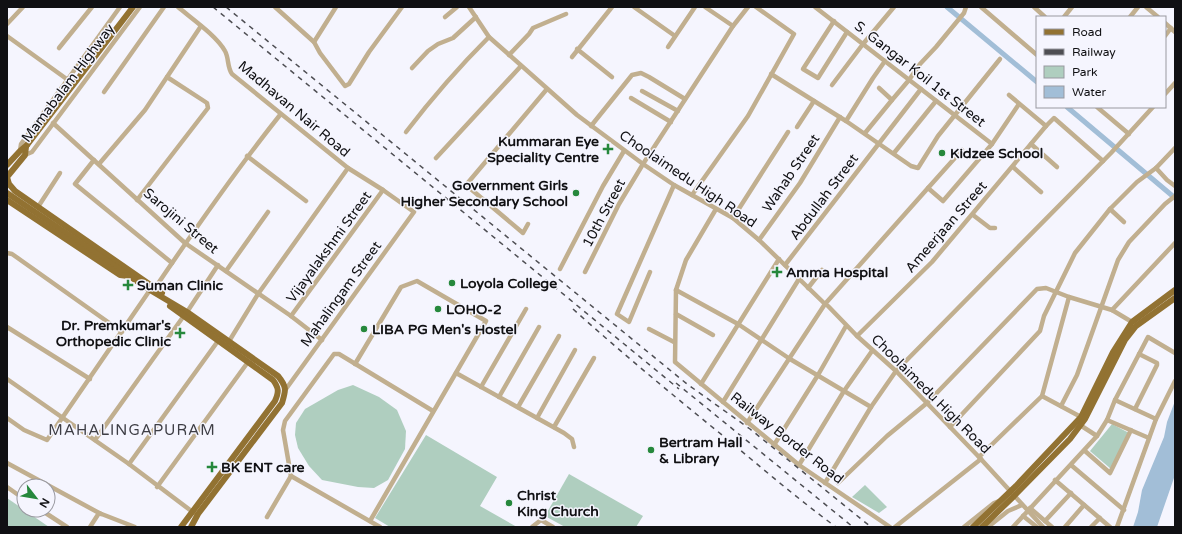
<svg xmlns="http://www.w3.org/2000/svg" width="1182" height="534" font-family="'Varela Round',sans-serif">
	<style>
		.green { fill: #afcebf }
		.water { fill: #a2bed7 }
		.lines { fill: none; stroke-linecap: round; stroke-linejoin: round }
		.canal { stroke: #a2bed7; stroke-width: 5 }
		.minor { stroke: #c1af8f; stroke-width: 4.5 }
		.major { stroke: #927232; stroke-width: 6 }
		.rail { stroke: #4e4e53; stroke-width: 1.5; stroke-dasharray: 5 5; stroke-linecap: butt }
		.major-bridge { stroke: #927232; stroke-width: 6 }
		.poi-dot { fill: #26883c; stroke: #f5f5fe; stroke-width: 1.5 }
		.labels { text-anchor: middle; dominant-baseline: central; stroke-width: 3; stroke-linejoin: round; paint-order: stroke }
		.street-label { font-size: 14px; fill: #101013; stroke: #f5f5fe }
		.poi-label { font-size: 14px; font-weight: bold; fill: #101013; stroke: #f5f5fe; text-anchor: start }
		.neighbourhood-label { font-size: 15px; letter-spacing: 1px; fill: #3e3e45; stroke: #f5f5fe }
	</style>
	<rect width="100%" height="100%" fill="#f5f5fe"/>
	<g class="green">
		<path d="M353 385 379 397 397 410 406 431 405 449 388 480 374 488 358 487 322 480 309 466 298 448 295 435 296 423 305 409 338 390Z"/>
		<path d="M1112 424 1129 433 1111 469 1090 451Z"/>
		<path d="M426 435 497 477 480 506 517 527H390L375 518Z"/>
		<path d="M569 474 643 516 636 527H565L545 516Z"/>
		<path d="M865 485 887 507 879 513 852 497Z"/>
		<path d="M7 498 49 527H7Z"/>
	</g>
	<path class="water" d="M1175 401V475L1157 527H1133L1138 512 1142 490 1164 437 1167 422Z"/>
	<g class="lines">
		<g class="canal">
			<path d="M947 7 1037 82"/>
			<path d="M1067 107 1175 198"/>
		</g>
		<g class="minor">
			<path d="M178 7C191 18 217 36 225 51 229 58 227 67 232 74L348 168 383 190 414 212 286 389"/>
			<path d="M275 7 314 42 320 53 345 86 349 84 369 52 402 7"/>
			<path d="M469 7 489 37 577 115 643 164 674 185 733 218 759 240 825 304 828 306 857 336 896 371 979 457 1043 527"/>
			<path d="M634 7 675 36"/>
			<path d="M705 7 733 26"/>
			<path d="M815 7 992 144"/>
			<path d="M981 7 1037 55"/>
			<path d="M1034 7 1045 17"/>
			<path d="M1146 7 1158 17"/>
			<path d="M445 17 457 7"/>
			<path d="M1064 17 1072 7"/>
			<path d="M1130 17 1138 7"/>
			<path d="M834 21 803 69 818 78 847 32"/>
			<path d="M1165 23 1175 32"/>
			<path d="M7 24 23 7"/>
			<path d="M7 36 68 80"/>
			<path d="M1165 36 1171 28"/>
			<path d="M314 42 336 7"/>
			<path d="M668 47 695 7"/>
			<path d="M59 48 92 7"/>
			<path d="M577 49 612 77"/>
			<path d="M509 55 529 34 533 28 566 14"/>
			<path d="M572 57 612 7"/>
			<path d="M412 68 428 51 438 44 453 38 476 17"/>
			<path d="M771 74 846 121 911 166 918 168 938 136 1000 59"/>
			<path d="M832 85 863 44 894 7"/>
			<path d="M879 88 892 100 909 80 920 64 936 47 964 13 966 7"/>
			<path d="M642 91 678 111"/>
			<path d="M104 92 164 7"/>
			<path d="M1165 94 1175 83"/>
			<path d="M1009 95 1046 126"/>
			<path d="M631 98 671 122"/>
			<path d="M1097 107 1129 134"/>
			<path d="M846 121 873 78 885 61"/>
			<path d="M53 123 185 243 291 316 322 340"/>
			<path d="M591 126 632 75 641 73 649 77 685 99"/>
			<path d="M797 127 814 101"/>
			<path d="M406 132C432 98 459 67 489 37"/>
			<path d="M865 133 892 100"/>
			<path d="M1031 144 1057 167"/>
			<path d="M20 151 21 144 120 7"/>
			<path d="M894 153 936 101"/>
			<path d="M25 155 32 152 140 7"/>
			<path d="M247 156 306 201"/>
			<path d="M436 158 521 66"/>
			<path d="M94 160 75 184 172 263"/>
			<path d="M99 164 145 110 201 26"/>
			<path d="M1013 167 1041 192"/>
			<path d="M1156 168 1167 180 1175 186"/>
			<path d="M928 188 962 150"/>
			<path d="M692 195 748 116 794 34 756 7"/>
			<path d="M137 200 208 108 207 103 204 101 167 77"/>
			<path d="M38 207 60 173"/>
			<path d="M716 209 686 260 676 290 675 362 799 465 890 527"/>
			<path d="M1110 209 1124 222"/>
			<path d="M973 215 990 228H995"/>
			<path d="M733 218 788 132"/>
			<path d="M528 224 523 233 466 185 547 89"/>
			<path d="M759 240 800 183 840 117"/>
			<path d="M7 253 12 254 122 332"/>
			<path d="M785 265 921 89"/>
			<path d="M560 269 603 186 624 151"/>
			<path d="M226 271 268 212"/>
			<path d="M585 272 619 204 643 164 733 26 748 7"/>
			<path d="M650 272 629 322 617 314 674 185"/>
			<path d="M155 288C195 229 236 170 280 115"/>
			<path d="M808 288 822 270"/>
			<path d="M676 290 738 324 790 359 871 407"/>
			<path d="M1112 310 1175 243"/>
			<path d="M187 312 218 265"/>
			<path d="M676 314 713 335"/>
			<path d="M291 316 383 190"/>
			<path d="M7 327 90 379"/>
			<path d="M649 329 674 342"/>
			<path d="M857 336 932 262 1046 126 1054 118 1103 161"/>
			<path d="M228 343 258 294 348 168"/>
			<path d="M355 364 401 287 417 281 486 321 370 521"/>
			<path d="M456 373 564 433 572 439 574 447"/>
			<path d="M7 379 129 464 194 513"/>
			<path d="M701 384 779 259"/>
			<path d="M481 387 526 309"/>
			<path d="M1042 396 1081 417"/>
			<path d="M499 397 539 327"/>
			<path d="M1115 400 1156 419"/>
			<path d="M723 402 799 279"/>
			<path d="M1061 406 1077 375 1118 260 1129 242 1165 204 1175 196"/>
			<path d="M518 407 559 336"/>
			<path d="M1135 409 1157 365V363L1139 354"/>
			<path d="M7 418 24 430 47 440 150 290"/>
			<path d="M537 418 575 350"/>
			<path d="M1107 420 1149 438"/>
			<path d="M747 423 825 304 928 188 943 201 992 144 1019 104"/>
			<path d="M1080 425 1097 436"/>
			<path d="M554 427 594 358"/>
			<path d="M950 427 1040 331 1044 316 1075 253 1110 209 1137 182 1156 168 1175 148"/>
			<path d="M95 440 183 317"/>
			<path d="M774 445 818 375 846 326"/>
			<path d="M1085 451 1110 473 1131 430"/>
			<path d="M979 457 1042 396 1069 297"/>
			<path d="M7 463 101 514"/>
			<path d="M129 464 218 341"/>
			<path d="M799 465 844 391 872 351"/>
			<path d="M1071 465 1124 510"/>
			<path d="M291 476 283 430 285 421 334 354H339L433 411"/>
			<path d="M1055 480 1110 527"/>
			<path d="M825 483 871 407 896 371 1111 153 1153 107"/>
			<path d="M838 483 887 436 927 403 1037 289 1046 288 1069 297 1112 310 1132 322"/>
			<path d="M7 487 24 499"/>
			<path d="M157 487 248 362"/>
			<path d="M1030 508 1052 527"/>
			<path d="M41 510 67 527"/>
			<path d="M1023 516 1037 527"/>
			<path d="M267 517 291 476 380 527"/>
			<path d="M1045 521 1071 493"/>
			<path d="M90 527 99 513 135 527"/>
			<path d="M532 527 541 520 553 527"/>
			<path d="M895 527 981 459"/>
			<path d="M964 527 994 503 999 501"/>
			<path d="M988 527 1008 511 1022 505"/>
			<path d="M1013 527 1097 436 1107 420 1115 400 1148 337 1175 353"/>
			<path d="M1065 527 1084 505"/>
			<path d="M1091 527 1100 518"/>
			<path d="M1117 527 1156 419 1175 381"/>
		</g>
		<g class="major">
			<path d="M26 147 25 155 7 177 9 184 15 191 162 293"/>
			<path d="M7 165 20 151 27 145"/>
			<path d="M7 193 150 290 187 312 278 376C287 387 286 390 282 403L198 514 191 527"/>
			<path d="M7 200 120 275 128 276"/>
			<path d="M170 306 273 380C279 388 279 392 275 401L181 527"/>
			<path d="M973 527 1016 486 1081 417 1113 352 1132 322 1175 290"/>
			<path d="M982 527 1014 496 1070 439 1085 419 1125 340 1136 326 1175 298"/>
		</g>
		<g class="rail">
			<path d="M213 7 679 389"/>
			<path d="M226 7 687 384 750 429 871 527"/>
			<path d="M573 309C623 354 675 397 727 439 763 469 798 499 836 527"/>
			<path d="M676 383 853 527"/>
		</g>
		<path class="major-bridge" d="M27 145 133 7"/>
	</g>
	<g class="poi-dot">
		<path d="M606 143h4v4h4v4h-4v4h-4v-4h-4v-4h4z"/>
		<circle cx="942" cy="153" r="4"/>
		<circle cx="576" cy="193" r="4"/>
		<path d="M775 266h4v4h4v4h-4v4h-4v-4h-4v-4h4z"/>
		<circle cx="452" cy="283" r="4"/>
		<path d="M126 279h4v4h4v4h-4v4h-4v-4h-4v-4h4z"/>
		<circle cx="438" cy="309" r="4"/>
		<circle cx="364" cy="329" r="4"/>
		<path d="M178 327h4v4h4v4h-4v4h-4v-4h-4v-4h4z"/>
		<circle cx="651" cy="450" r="4"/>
		<path d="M210 461h4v4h4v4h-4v4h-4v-4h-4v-4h4z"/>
		<circle cx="509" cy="503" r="4"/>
	</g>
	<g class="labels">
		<g class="street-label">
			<text transform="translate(920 74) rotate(38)">S. Gangar Koil 1st Street</text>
			<text transform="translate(68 83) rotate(-53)">Mamabalam Highway</text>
			<text transform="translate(294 109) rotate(40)">Madhavan Nair Road</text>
			<text transform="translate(791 173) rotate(-56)">Wahab Street</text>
			<text transform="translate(688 179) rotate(34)">Choolaimedu High Road</text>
			<text transform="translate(824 197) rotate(-53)">Abdullah Street</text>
			<text transform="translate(604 213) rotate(-62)">10th Street</text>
			<text transform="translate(181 221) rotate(40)">Sarojini Street</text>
			<text transform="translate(946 227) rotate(-49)">Ameerjaan Street</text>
			<text transform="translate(329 247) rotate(-54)">Vijayalakshmi Street</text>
			<text transform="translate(341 294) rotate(-54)">Mahalingam Street</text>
			<text transform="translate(931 394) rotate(45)">Choolaimedu High Road</text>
			<text transform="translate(787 438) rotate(38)">Railway Border Road</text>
		</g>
		<g class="poi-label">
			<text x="599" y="141" text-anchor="end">Kummaran Eye<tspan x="599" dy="16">Speciality Centre</tspan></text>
			<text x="950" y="153">Kidzee School</text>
			<text x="568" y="185" text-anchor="end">Government Girls<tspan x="568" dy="16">Higher Secondary School</tspan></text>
			<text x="786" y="272">Amma Hospital</text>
			<text x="460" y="283">Loyola College</text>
			<text x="137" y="285">Suman Clinic</text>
			<text x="446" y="309">LOHO-2</text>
			<text x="171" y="325" text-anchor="end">Dr. Premkumar's<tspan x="171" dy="16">Orthopedic Clinic</tspan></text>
			<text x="372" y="329">LIBA PG Men's Hostel</text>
			<text x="659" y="442">Bertram Hall<tspan x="659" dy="16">&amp; Library</tspan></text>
			<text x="221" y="467">BK ENT care</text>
			<text x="517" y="495">Christ<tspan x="517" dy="16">King Church</tspan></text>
		</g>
		<g class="neighbourhood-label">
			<text x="132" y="430">MAHALINGAPURAM</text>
		</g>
	</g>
	<rect width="1182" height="534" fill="none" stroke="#101013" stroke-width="16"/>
	<rect x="1036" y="16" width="130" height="92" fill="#f5f5fe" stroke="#9999a0"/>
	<rect x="1044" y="29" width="20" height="6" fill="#927232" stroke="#9999a0"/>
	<text x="1072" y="36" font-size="12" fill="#101013">Road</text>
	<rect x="1044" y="49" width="20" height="6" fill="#4e4e53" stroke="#9999a0"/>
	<text x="1072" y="56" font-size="12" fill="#101013">Railway</text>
	<rect x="1044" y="66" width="20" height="12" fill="#afcebf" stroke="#9999a0"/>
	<text x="1072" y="76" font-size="12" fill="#101013">Park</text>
	<rect x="1044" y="86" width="20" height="12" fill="#a2bed7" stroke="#9999a0"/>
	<text x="1072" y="96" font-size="12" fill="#101013">Water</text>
	<g transform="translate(36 498) rotate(121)"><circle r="19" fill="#f5f5fe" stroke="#9999a0"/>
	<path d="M0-3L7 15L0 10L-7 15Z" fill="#26883c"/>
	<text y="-6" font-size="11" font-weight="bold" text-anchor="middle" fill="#101013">N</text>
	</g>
</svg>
